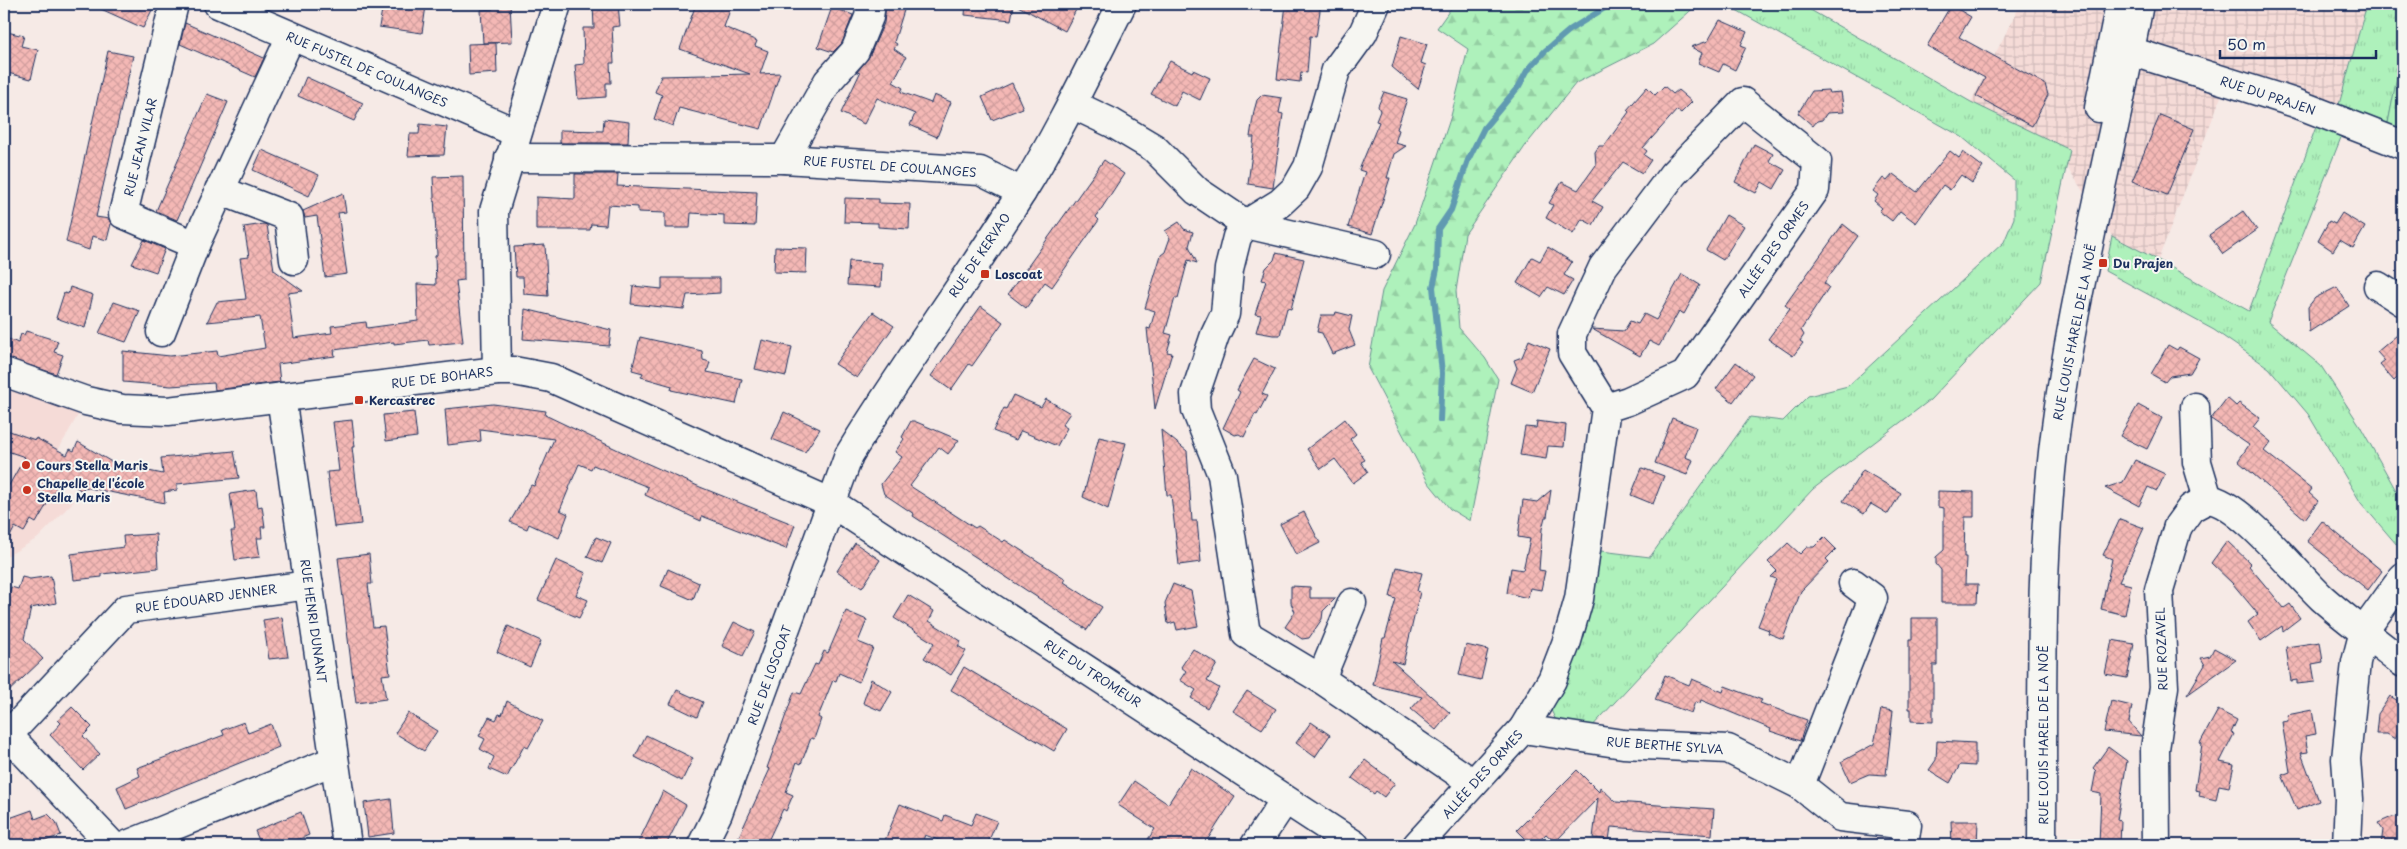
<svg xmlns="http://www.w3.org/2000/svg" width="2407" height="849" font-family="'Playpen Sans',sans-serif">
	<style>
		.built { fill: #f5dbd7 }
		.industrial { fill: url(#industrial-grid) }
		.grass { fill: url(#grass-tufts); stroke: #64908c }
		.forest { fill: url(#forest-firs); stroke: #64908c }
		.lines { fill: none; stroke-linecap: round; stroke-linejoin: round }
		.stream { stroke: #619ab1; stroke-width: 6 }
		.building { fill: url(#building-cross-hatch); stroke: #1b2f5e }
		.minor-casing { stroke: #1b2f5e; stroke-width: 31 }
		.major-casing { stroke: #1b2f5e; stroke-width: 31 }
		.minor { stroke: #f6f6f2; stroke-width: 28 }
		.major { stroke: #f6f6f2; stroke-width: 28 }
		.poi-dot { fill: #c8321e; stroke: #f6f6f2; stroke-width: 2 }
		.labels { text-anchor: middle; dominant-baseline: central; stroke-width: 4; stroke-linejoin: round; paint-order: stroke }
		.street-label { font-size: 12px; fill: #1b2f5e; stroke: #f6f6f2 }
		.poi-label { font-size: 12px; font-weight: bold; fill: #1b2f5e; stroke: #f6f6f2; text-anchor: start }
	</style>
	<defs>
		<pattern id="industrial-grid" width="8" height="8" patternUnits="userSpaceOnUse" patternTransform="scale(1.25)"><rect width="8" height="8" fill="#f5dbd7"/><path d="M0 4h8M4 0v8" fill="none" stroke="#d1bcbb"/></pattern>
		<pattern id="grass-tufts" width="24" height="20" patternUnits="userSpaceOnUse" patternTransform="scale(1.25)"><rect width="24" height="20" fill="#aef1bb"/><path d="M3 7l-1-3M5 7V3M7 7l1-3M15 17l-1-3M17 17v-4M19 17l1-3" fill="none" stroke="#95cfa3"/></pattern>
		<pattern id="forest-firs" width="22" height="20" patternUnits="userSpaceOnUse" patternTransform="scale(1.25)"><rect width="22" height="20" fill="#aef1bb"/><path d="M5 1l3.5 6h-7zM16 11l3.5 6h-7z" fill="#95cfa3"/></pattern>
		<pattern id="building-cross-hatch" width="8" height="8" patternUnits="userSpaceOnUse" patternTransform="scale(1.25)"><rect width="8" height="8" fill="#f4b8b5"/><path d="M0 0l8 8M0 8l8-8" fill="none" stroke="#d19e9e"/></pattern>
	</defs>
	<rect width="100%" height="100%" fill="#f6eae6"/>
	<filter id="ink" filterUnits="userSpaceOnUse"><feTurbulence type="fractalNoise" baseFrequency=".02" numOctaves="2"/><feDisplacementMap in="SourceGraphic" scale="10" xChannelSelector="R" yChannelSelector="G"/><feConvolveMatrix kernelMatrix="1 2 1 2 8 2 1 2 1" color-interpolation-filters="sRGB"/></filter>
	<g filter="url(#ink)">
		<path class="built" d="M4 388 79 413 41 481 75 500 38 538 4 558Z"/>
		<path class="industrial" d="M2009 4H2367L2338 108 2232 68 2158 260 2112 236 2066 165 2070 150 1971 102 2018 9Z"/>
		<g class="grass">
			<path d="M1717 4H1800L1971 102 2070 150 2041 282 1930 400 1813 489 1588 731 1557 723 1551 710 1586 626 1601 551 1650 557 1750 417 1783 421 1808 396 1848 386 2004 242 2014 218V180L1962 137 1738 11Z"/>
			<path d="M2367 4H2403V50L2387 128 2338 108Z"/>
			<path d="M2317 124 2342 135 2268 322 2321 366 2359 424 2403 503V552L2361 503 2308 414 2269 368 2214 330 2105 271 2112 236 2158 260 2249 311Z"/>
		</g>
		<g class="forest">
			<path d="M1454 4H1698L1653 44 1576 83 1526 145 1465 234 1456 291 1459 328 1485 358 1498 379 1470 521 1450 509 1428 482 1368 368 1382 291 1415 224 1451 116 1468 49 1437 28Z"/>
			<path d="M2403 46V109L2398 132 2387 128Z"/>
		</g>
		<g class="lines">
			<path class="stream" d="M1440 420 1442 373 1433 287 1437 269 1438 229 1451 210 1468 160 1484 128 1519 86 1527 71 1545 51 1571 29 1611 4"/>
		</g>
		<g class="building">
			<path d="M90 4H143L153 8 143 28Z"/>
			<path d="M383 4 426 6 422 33 379 27Z"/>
			<path d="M493 4H510L512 42 483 43 481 10 493 9Z"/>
			<path d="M593 4H618L620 26 612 27 614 63H610L611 83H606V97L578 99 575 65 584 64 583 28H594Z"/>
			<path d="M696 4H732L724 27 757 41 755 46 768 51 760 74 780 73 761 129 679 108 673 126 654 119 662 95 655 92 661 76 750 74 680 49Z"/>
			<path d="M886 4H906L894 42 897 44 894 49 906 57 893 82 903 88 901 92 931 103 934 95 951 102 937 137 910 125 915 114 877 98 864 124 841 113 860 73 857 72 869 57 884 23Z"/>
			<path d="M966 4H1079L1065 31 1014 4 1011 20 965 15Z"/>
			<path d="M1286 4H1321L1316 37 1310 36 1307 73 1301 72 1300 82 1277 79Z"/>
			<path d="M1951 5 1971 17 1959 37 2045 84 2048 95 2032 126 1976 96 1985 78 1927 46Z"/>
			<path d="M832 7 853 15 842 43 833 52 818 47Z"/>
			<path d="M1720 20 1747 32 1741 45 1746 47 1735 70 1723 64 1719 72 1698 63 1702 53 1691 47 1708 41Z"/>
			<path d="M185 23 264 58 255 77 180 44Z"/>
			<path d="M7 32 24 36 21 46 38 50 31 79 4 72 8 55 4 54Z"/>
			<path d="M1401 36 1427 44 1421 63 1426 65 1418 89 1392 67Z"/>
			<path d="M496 43 497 73 469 75 468 44Z"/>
			<path d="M108 51 133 56 96 217 109 219 111 224 107 240 92 236 89 250 66 242Z"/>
			<path d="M1170 61 1192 72 1193 70 1210 78 1200 100 1182 91 1175 106 1151 94Z"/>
			<path d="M306 77 363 103 354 121 298 96Z"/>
			<path d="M1012 83 1023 108 992 120 982 97Z"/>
			<path d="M1664 86 1673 94 1678 90 1692 102 1681 113 1677 110 1643 148 1647 151 1644 155 1651 160 1642 173 1623 162 1592 201 1603 207 1593 225 1582 219 1573 234 1546 218 1553 205 1549 203 1562 182 1578 190 1596 165 1595 152 1599 146H1604L1629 112 1627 110 1647 87 1655 95Z"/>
			<path d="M1828 90 1829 93 1841 92 1844 112 1827 113 1822 120 1817 121 1813 126 1798 113 1812 91Z"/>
			<path d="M1384 92 1407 99 1397 129 1399 130 1395 143 1406 146 1394 154 1387 178H1390L1372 234 1348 227 1365 172 1359 170 1379 122 1376 121 1380 111 1378 106Z"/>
			<path d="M207 94 228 102 177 220 156 211Z"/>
			<path d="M1262 95 1282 98 1279 113 1283 114 1273 188 1248 184 1254 137H1250L1254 111 1257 100Z"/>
			<path d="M2160 115 2194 129 2167 195 2132 181Z"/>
			<path d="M604 119 629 122 628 143H560V130L603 131Z"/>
			<path d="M420 124 447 127 444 155 408 156 410 134H419Z"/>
			<path d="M1754 144 1773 154 1769 161 1785 170 1774 189 1762 182 1756 193 1735 182Z"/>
			<path d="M262 150 319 175 309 196 253 170Z"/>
			<path d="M1950 151 1959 158 1963 152 1983 167 1972 183 1961 175 1950 190 1943 185 1916 223 1900 211 1892 221 1879 211 1882 208 1874 201 1878 195 1873 191 1883 178 1887 181 1893 174 1917 192Z"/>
			<path d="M1104 160 1124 174 1096 217 1099 220 1052 287 1045 282 1026 308 1008 294Z"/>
			<path d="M575 174H618L617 186 757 192 755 226 724 225V215L691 213 690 228H665V213L638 212V207L608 205 606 225 591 224 590 230H536V197L575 199Z"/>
			<path d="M463 176 464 280 456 281 463 342 429 345 428 340 394 344V342L334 350 335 356 278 364 280 382 215 390 214 383 171 386 123 382V351L170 356 217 351 218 356 265 348 260 317 207 322 217 302 246 299 240 258 249 257 244 227 264 224 267 225 274 270 303 291 288 293 294 338 332 333 331 326 366 322 367 328 418 321 417 284 436 285 435 256 437 255 433 177Z"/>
			<path d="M343 193 346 212 338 213 347 274 325 277 317 216 305 218 303 211Z"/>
			<path d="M845 198 879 199V203L910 204 909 229 878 227V223L844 222Z"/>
			<path d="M2243 211 2257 230 2223 254 2209 235Z"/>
			<path d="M2342 213 2365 227 2353 248 2340 240 2333 251 2318 241 2329 221 2335 224Z"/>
			<path d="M1726 215 1744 226 1723 260 1706 250Z"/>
			<path d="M1179 222 1184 229 1193 232 1189 246 1197 263 1188 260 1178 298H1175L1165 333 1172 335 1167 352 1172 353 1155 409 1147 328 1150 329 1155 311 1145 308 1161 255 1165 252 1170 238 1165 231Z"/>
			<path d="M1843 224 1858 236 1824 283 1829 287 1801 330 1804 335 1800 341 1803 343 1793 356 1768 339 1790 309 1785 305Z"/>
			<path d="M144 240 165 249 156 272 132 264Z"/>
			<path d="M545 245 548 296 524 294 523 277H516L514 247Z"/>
			<path d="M775 247 807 248 806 273 774 272Z"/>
			<path d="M1548 247 1572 262 1564 275 1573 280 1564 295 1548 287 1541 297 1517 283 1532 257 1540 261Z"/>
			<path d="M1276 253 1304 259 1291 309 1287 308 1280 335H1273L1256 332 1261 315 1255 314 1266 281 1262 280 1266 268 1274 260Z"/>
			<path d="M849 261 882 263 881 287 847 285Z"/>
			<path d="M1682 274 1700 285 1684 314 1679 311 1659 346 1649 341 1640 356 1592 329 1624 331 1630 321 1638 324 1644 314 1656 320Z"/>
			<path d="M662 278H720V293L687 295 684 309 631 304 633 286 662 289Z"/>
			<path d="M70 287 93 295 85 328 56 318 64 293 68 294Z"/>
			<path d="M2337 287 2349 306 2309 332 2308 307 2315 298Z"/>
			<path d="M114 302 140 311 126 342 99 333Z"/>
			<path d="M981 306 1003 322 972 366 969 364 951 390 931 376Z"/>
			<path d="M525 309 611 330 609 346 523 339Z"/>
			<path d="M873 312 894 326 857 378 835 364Z"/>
			<path d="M1336 312 1352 316 1349 330 1355 345 1332 354 1322 333 1317 332 1321 315H1335Z"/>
			<path d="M2403 330V381L2399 376 2394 381 2380 365 2385 361 2377 352Z"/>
			<path d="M26 331 58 341 54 352 63 355 56 374 4 357V337L18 343 21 334 24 335Z"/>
			<path d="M640 337 702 351 703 360 710 362 707 372 742 379 736 404 671 390 672 386 641 377 643 373 632 370Z"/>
			<path d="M762 340 792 347 786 376 755 369Z"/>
			<path d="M1529 340 1550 349 1532 392 1511 383 1517 368 1514 360 1522 357Z"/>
			<path d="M2168 345 2177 350 2179 347 2199 358 2190 373 2170 376 2165 382 2151 374Z"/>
			<path d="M1254 359 1275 369 1262 394 1267 396 1257 415 1255 414 1244 437 1239 434 1235 435 1223 428 1240 392 1237 390Z"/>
			<path d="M1736 362 1753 375 1733 402 1716 389Z"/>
			<path d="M1013 395 1041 407 1046 399 1070 413 1062 425 1067 428 1057 446 1021 431 1016 440 993 431 1004 408 1006 409Z"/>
			<path d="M2227 398 2236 406 2239 403 2260 418 2253 427 2271 442 2264 451 2312 489 2309 493 2318 501 2305 519 2238 461 2249 445 2211 419Z"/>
			<path d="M493 404 546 411 545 415 635 458 700 487 795 525 786 549 702 516 701 521 645 495 648 487 593 465 591 469 579 464 560 510 568 514 559 538 529 524 527 529 510 522 531 485 534 486 554 439 480 429 481 441 448 445 445 409Z"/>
			<path d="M2138 405 2162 418 2147 449 2120 436Z"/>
			<path d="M414 412 417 437 386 441 383 415Z"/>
			<path d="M784 412 820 429 805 452 772 439Z"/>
			<path d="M1672 418 1696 427 1685 457 1693 460 1687 475 1655 463Z"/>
			<path d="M1345 419 1356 434 1350 439 1365 460 1361 462 1368 472 1353 483 1335 459 1321 469 1307 449Z"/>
			<path d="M352 420 355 447H352L361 524 334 527 327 472 339 471 333 422Z"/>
			<path d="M911 421H914L959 440 948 454 939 447 910 486 975 528 978 526 1003 542 1005 540 1066 579 1064 582 1102 607 1087 630 913 516 914 514 884 494 881 484 902 457 895 452 904 439 902 437Z"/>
			<path d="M1537 421 1566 425 1564 447 1548 446 1546 459 1520 455 1525 427 1536 428Z"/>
			<path d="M4 429 35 440 36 438 67 455 70 449 74 451 78 442 115 464 163 474 161 458 234 451 239 478 177 484V490L164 492 165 503 84 487 82 491 62 478 36 523 31 520 24 532 15 527 4 548V494L25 457 4 450Z"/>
			<path d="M1161 430 1187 451 1192 521H1197L1201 562 1179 565 1171 495H1167Z"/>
			<path d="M1099 437 1126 443 1108 509 1083 497Z"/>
			<path d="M2135 460 2165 474 2157 491 2148 487 2139 506 2105 488 2123 482Z"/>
			<path d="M1642 468 1664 476 1653 504 1631 495Z"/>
			<path d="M1863 470 1901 493 1888 514 1871 504 1864 514 1843 501Z"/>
			<path d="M256 490 258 507 262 506 265 527H261L262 538H257L260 557 235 560 231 531H235L230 494Z"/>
			<path d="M1551 490 1547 517H1545L1542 529 1539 570 1545 571 1541 590 1530 588 1528 598 1507 593 1511 568 1523 570 1530 539 1518 537 1523 500 1537 502Z"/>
			<path d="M1938 491 1974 492V517H1965L1964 557H1966L1965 584H1978L1977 603H1941V570L1936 564V557L1944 550V508L1938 507Z"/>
			<path d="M1304 512 1320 543 1296 555 1280 524Z"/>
			<path d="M2120 519 2144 528 2119 582 2131 585 2125 615 2101 609 2112 559 2103 555Z"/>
			<path d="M2322 521 2382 571 2368 590 2307 541Z"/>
			<path d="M156 534 158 568 102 574V577L74 580 71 554 124 547 123 536Z"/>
			<path d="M596 537 611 543 602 563 587 557Z"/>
			<path d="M1824 537 1836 549 1826 559 1829 562 1801 591 1783 639 1768 633 1769 630 1758 626 1776 579 1771 577 1777 571 1768 562 1788 543 1800 554 1807 547H1814Z"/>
			<path d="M2227 541 2251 564 2249 566 2284 608 2290 604 2300 618 2283 631 2282 626 2261 641 2248 622 2258 614 2233 584 2211 563Z"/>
			<path d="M855 543 880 560 862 588 837 571Z"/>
			<path d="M369 554 372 584H368L373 627 384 626 390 674 382 675 386 699 356 703 338 558Z"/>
			<path d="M556 560 586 573 576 595 588 600 579 618 538 600Z"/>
			<path d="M1397 567 1422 573 1417 591 1420 592 1403 664 1392 661 1450 713 1436 730 1411 709 1422 697 1373 685 1383 638H1385L1396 599 1390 597Z"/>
			<path d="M668 569 699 583 693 600 661 586Z"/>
			<path d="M51 576 56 603 31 608 24 639 43 659 4 696V612L11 587 18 589 22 577 30 579Z"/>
			<path d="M1173 584 1191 591 1198 626 1177 630 1175 622 1168 624 1165 603Z"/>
			<path d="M1291 586 1310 587V598H1336L1323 611 1322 619 1309 638 1302 639 1285 627 1295 612 1291 603Z"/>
			<path d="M908 595 934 611 929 621 961 641 958 646 966 651 951 675 924 658 934 643 894 618Z"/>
			<path d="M846 611 867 620 858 642 873 648 859 682 839 673 836 681 833 680 818 717 821 719 814 739 811 738 801 764 797 762 786 792 793 795 786 811 783 809 766 845H735L770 769 767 768 794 692 801 694 815 664 818 665 824 651 828 653Z"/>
			<path d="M282 617 288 657 269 659 263 620Z"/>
			<path d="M1912 618H1937V665H1933V722L1911 721V709H1909V640H1912Z"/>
			<path d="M734 622 755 632 743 656 722 646Z"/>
			<path d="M508 626 541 641 530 667 497 652Z"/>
			<path d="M2112 640 2134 644 2127 678 2105 674Z"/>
			<path d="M2320 642 2323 662 2312 664 2315 682 2297 684V680L2291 681 2286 647Z"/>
			<path d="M1466 645 1488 650 1481 680 1459 675Z"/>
			<path d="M2214 648 2236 660 2187 695 2205 665 2201 658 2210 656Z"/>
			<path d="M1193 649 1217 664 1207 681 1219 688 1207 708 1191 698 1196 690 1180 680 1186 671 1181 667Z"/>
			<path d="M964 667 1067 729 1054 751 951 690Z"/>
			<path d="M1665 675 1689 685 1692 679 1723 692 1725 686 1762 700 1760 703 1807 720 1800 741 1770 731 1771 729 1701 700 1700 703 1695 702 1691 713 1655 700Z"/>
			<path d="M871 679 892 692 881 711 863 703Z"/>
			<path d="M677 690 703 702 697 717 670 704Z"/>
			<path d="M1247 691 1276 709 1262 729 1233 711Z"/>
			<path d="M2390 696 2403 704V726L2395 739 2387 734H2376L2378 714Z"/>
			<path d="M507 701 543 721 528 748 524 746 507 777 489 769 494 757 480 749 485 739 479 736 489 717 496 720 499 714 502 715Z"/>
			<path d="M2111 701 2132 706 2129 722 2141 736 2104 732Z"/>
			<path d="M72 707 92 727 83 736 100 754 83 770 50 735 61 723 58 720Z"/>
			<path d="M1881 709 1893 711 1886 775 1869 774 1850 782 1841 762 1874 744Z"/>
			<path d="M2218 710 2237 720 2231 733 2234 734 2220 762 2234 765 2229 787 2219 785 2216 800 2199 796 2200 791 2195 790 2202 744 2200 743Z"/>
			<path d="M2312 710 2316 734 2305 736 2308 752 2301 753 2319 801 2297 810 2282 775 2290 772 2282 722 2288 721 2287 715Z"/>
			<path d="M408 713 437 731 424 751 395 733Z"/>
			<path d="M244 722 248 733 271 724 279 747 126 809 117 787 140 776 137 768 224 735 222 730Z"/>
			<path d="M1311 722 1330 735 1315 757 1296 743Z"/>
			<path d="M646 735 693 758 682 781 635 757Z"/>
			<path d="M1937 741 1975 743V766L1960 765 1950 783 1929 770 1936 760Z"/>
			<path d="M2108 747 2127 761 2117 820 2121 821 2120 845H2099L2101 794 2092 792 2096 771 2093 768Z"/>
			<path d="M1365 760 1395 783 1384 797 1376 791 1374 794 1352 778Z"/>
			<path d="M1191 768 1235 797 1204 845H1144L1155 829 1118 805 1134 781 1168 804Z"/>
			<path d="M1577 770 1599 792 1600 787 1616 802 1714 809 1712 835 1611 827 1609 840 1593 838 1598 798 1555 842 1546 834 1535 845H1532L1517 830Z"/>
			<path d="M663 791 686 805 666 845H637Z"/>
			<path d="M391 799 394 833 368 837 364 803Z"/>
			<path d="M900 804 943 821 945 815 971 825 976 813 997 821 987 845H952L925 835 921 845H883Z"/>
			<path d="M32 810 35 819 48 814 56 822 61 835 35 845H4V820Z"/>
			<path d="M301 812 309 835 285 845H261L255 831Z"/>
			<path d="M2392 817 2403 818V845H2381L2383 830 2378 823Z"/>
			<path d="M1951 821H1978L1977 845H1952Z"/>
		</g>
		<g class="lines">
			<g class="minor-casing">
				<g id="minor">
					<path d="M174 4 123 214 195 245"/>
					<path d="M218 4 517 133"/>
					<path d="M1376 4 1363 33 1336 70 1308 167 1296 188 1280 203 1246 224 1237 237 1229 269 1225 314 1215 335 1195 394 1196 410 1222 475 1246 634 1321 679 1473 783"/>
					<path d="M2130 51 2295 103 2403 145"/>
					<path d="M1072 104 1112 123 1154 148 1197 191 1246 224 1376 254"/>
					<path d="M509 158 784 159 980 171 1022 192"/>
					<path d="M784 159 828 81 855 51 869 17 871 4"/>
					<path d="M219 190 289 217 294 260"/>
					<path d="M2378 286 2403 302"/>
					<path d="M161 332 195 245 291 36"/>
					<path d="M497 371 494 211 557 4"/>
					<path d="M281 397 347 845"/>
					<path d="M2195 407 2197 462 2208 499C2240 502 2297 575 2322 598 2348 621 2376 641 2403 663"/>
					<path d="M1321 679 1352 603"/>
					<path d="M1523 729 1623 744 1728 749 1800 785 1840 817 1907 825 1904 845"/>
					<path d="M4 731 112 845"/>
					<path d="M8 735 126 609 309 585"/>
					<path d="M1800 785 1873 598 1853 583"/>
					<path d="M127 845 333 761"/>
					<path d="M1255 845 1285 800"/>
					<path d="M1417 845 1523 729 1552 680 1567 641 1579 599 1606 408 1572 353V334L1603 267 1673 174 1743 102 1817 161 1815 190 1685 375 1628 401 1606 408"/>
					<path d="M2156 845 2155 749 2164 687 2159 590 2178 526 2191 508 2208 499"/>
					<path d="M2347 845 2349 799 2346 759 2356 662 2364 631 2403 577"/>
				</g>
			</g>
			<g class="major-casing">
				<g id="major">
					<path d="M2099 108 2120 4"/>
					<path d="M4 372 86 401 122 409 168 411 497 371H514L551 378 830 502 1355 845"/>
					<path d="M702 845 718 813 849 455C904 365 967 281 1022 192 1060 131 1090 67 1122 4"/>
					<path d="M2042 845C2043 706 2038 565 2056 427 2075 285 2113 145 2139 4"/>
				</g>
			</g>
			<use href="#minor" class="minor"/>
			<use href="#major" class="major"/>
		</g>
	</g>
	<g class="poi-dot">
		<rect x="2098" y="258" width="10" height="10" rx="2.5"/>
		<rect x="980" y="269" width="10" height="10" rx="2.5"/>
		<rect x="354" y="395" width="10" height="10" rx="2.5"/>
		<circle cx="26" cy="465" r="5"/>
		<circle cx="27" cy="490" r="5"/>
	</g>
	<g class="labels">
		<g class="street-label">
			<text transform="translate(367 69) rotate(23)">RUE FUSTEL DE COULANGES</text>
			<text transform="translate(2268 95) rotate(18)">RUE DU PRAJEN</text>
			<text transform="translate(140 147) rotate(-76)">RUE JEAN VILAR</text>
			<text transform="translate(890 166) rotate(4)">RUE FUSTEL DE COULANGES</text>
			<text transform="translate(1773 249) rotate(-55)">ALLÉE DES ORMES</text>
			<text transform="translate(979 255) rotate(-56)">RUE DE KERVAO</text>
			<text transform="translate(2074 332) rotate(-79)">RUE LOUIS HAREL DE LA NOË</text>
			<text transform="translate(442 377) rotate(-7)">RUE DE BOHARS</text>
			<text transform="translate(206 598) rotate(-8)">RUE ÉDOUARD JENNER</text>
			<text transform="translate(314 621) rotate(82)">RUE HENRI DUNANT</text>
			<text transform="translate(2161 649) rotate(-92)">RUE ROZAVEL</text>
			<text transform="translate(1093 673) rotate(33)">RUE DU TROMEUR</text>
			<text transform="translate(769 675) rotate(-70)">RUE DE LOSCOAT</text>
			<text transform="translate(2043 735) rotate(-90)">RUE LOUIS HAREL DE LA NOË</text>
			<text transform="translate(1665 745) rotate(4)">RUE BERTHE SYLVA</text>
			<text transform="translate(1482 774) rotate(-48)">ALLÉE DES ORMES</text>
		</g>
		<g class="poi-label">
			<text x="2113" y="263">Du Prajen</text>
			<text x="995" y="274">Loscoat</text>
			<text x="369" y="400">Kercastrec</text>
			<text x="36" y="465">Cours Stella Maris</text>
			<text x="37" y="483">Chapelle de l'école<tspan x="37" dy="14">Stella Maris</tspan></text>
		</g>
	</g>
	<rect width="2407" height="849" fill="none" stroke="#f6f6f2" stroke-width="20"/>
	<rect x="10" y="10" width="2387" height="829" fill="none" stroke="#1b2f5e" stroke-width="2" filter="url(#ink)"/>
	<path d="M2220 50v8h156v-8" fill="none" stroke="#1b2f5e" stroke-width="2.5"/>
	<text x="2227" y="50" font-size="15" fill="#1b2f5e" stroke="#f6f6f2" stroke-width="4" paint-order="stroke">50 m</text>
</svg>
